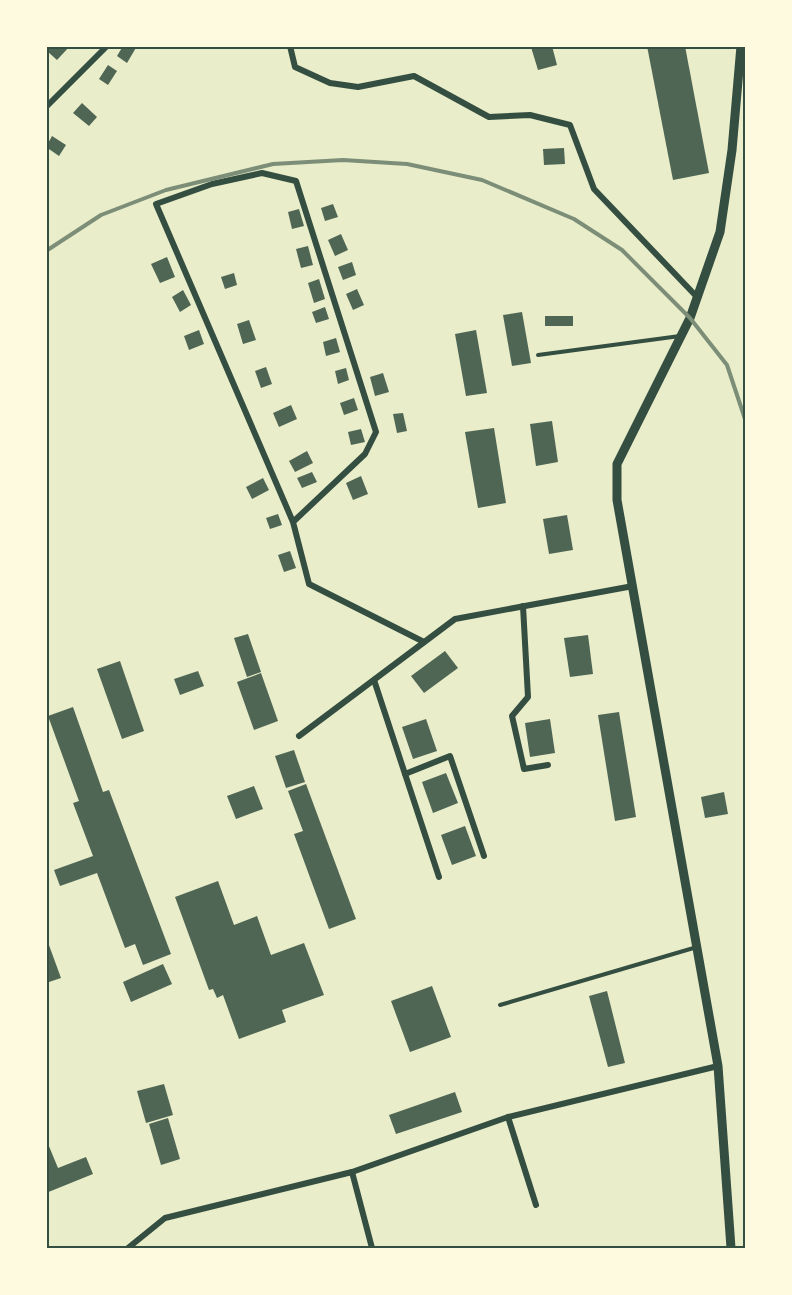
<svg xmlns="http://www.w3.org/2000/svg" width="792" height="1295" font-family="Roboto,sans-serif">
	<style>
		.building { fill: #4f6655 }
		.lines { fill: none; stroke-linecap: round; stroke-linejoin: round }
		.service { stroke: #344e41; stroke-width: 4 }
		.minor { stroke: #344e41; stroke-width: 6 }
		.tertiary { stroke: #344e41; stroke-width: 9 }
		.rail { stroke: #7c8e77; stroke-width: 4 }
		.neatline { fill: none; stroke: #344e41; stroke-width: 2 }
	</style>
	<rect width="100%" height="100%" fill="#e9edc9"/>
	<g class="building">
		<path d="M52 46H70L57 60 47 51Z"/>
		<path d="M123 46H137L127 63 117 56Z"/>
		<path d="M552 46 557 65 538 70 531 47Z"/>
		<path d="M647 46H685L709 173 673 180Z"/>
		<path d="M108 65 117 71 108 85 99 79Z"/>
		<path d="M82 103 97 117 89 126 73 113Z"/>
		<path d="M52 136 66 145 59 156 46 147Z"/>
		<path d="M564 148 565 164 544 165 543 149Z"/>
		<path d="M333 204 338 217 325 221 321 208Z"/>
		<path d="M299 209 304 226 292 229 288 212Z"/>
		<path d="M341 234 348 250 335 256 328 240Z"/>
		<path d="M308 246 313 265 301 268 296 249Z"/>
		<path d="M167 257 175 277 160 283 151 264Z"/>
		<path d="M352 262 356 275 343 280 338 267Z"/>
		<path d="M234 273 237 285 225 289 221 277Z"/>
		<path d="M319 279 325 299 314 303 308 283Z"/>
		<path d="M357 289 364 305 353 310 346 294Z"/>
		<path d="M183 290 191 305 180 312 172 297Z"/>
		<path d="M325 307 329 319 316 323 312 312Z"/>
		<path d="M522 312 531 363 512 366 503 315Z"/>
		<rect x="545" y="316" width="28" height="10"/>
		<path d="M249 320 256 340 243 344 237 324Z"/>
		<path d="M199 330 204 344 189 350 184 336Z"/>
		<path d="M476 330 487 393 466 396 455 334Z"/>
		<path d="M336 338 340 352 326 356 323 342Z"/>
		<path d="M266 367 272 384 261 388 255 371Z"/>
		<path d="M346 368 349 380 338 384 335 371Z"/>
		<path d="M383 373 389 392 375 396 370 377Z"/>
		<path d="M354 398 358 410 344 415 340 403Z"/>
		<path d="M291 405 297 419 279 427 273 413Z"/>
		<path d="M403 413 407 431 397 433 393 414Z"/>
		<path d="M552 421 558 462 536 466 530 424Z"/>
		<path d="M494 428 506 503 478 508 465 432Z"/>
		<path d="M361 429 365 442 351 445 348 432Z"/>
		<path d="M307 451 313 463 295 472 289 461Z"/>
		<path d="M312 472 317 482 302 488 297 478Z"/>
		<path d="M361 476 368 494 353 500 346 483Z"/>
		<path d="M263 478 269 490 252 499 246 487Z"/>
		<path d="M278 514 282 525 270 529 266 518Z"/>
		<path d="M567 515 573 550 549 554 543 519Z"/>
		<path d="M290 551 296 568 284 572 278 555Z"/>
		<path d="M248 634 261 672 247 677 234 638Z"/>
		<path d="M588 635 593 674 570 677 564 638Z"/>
		<path d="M445 651 458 668 424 693 411 676Z"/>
		<path d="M120 661 144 731 122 739 97 669Z"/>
		<path d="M198 671 204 686 180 695 174 679Z"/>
		<path d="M261 673 278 721 254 730 237 682Z"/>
		<path d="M73 707 103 792 109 790 171 954 143 965 135 944 125 948 97 873 60 886 54 870 93 856 73 803 79 801 48 716Z"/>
		<path d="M619 712 636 817 615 821 598 715Z"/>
		<path d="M426 719 437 751 413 759 402 727Z"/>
		<path d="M550 719 555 753 530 757 525 723Z"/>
		<path d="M294 750 305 782 286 788 275 756Z"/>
		<path d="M446 773 458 803 433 813 422 782Z"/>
		<path d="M306 784 356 919 329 929 294 834 303 831 288 791Z"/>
		<path d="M254 786 263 809 236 819 227 796Z"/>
		<path d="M724 792 728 814 705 818 701 797Z"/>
		<path d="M465 826 476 856 452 865 441 835Z"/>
		<path d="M218 881 234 925 257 916 271 955 304 943 324 995 282 1010 286 1022 239 1039 223 995 217 998 213 989 209 990 175 897Z"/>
		<path d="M46 937 61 978 46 983Z"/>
		<path d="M163 964 172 984 131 1002 123 982Z"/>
		<path d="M432 986 451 1037 410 1052 391 1001Z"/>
		<path d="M607 991 625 1063 608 1067 589 996Z"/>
		<path d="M164 1084 173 1115 146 1123 137 1091Z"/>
		<path d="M455 1092 462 1112 396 1134 389 1115Z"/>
		<path d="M168 1118 180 1159 161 1165 149 1124Z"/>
		<path d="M46 1139 58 1168 86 1157 93 1174 46 1193Z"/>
	</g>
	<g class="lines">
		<g class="service">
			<path d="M538 355 680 336"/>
			<path d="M500 1005 697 947"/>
		</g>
		<g class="minor">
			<path d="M290 46 295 67 330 83 358 87 414 76 489 117 530 115 570 125 594 189 697 297"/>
			<path d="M46 107 107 46"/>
			<path d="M293 522 365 454 376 432 296 181 262 173 212 184 156 204 293 522 309 584 424 642"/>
			<path d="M523 606 528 697 512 716 524 769 548 765"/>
			<path d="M374 680 439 877"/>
			<path d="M299 736 455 619 633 586"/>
			<path d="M405 774 450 756 484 856"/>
			<path d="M508 1117 536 1205"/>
			<path d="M352 1172 372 1248"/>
			<path d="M128 1248 165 1218 352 1172 508 1117 718 1066"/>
		</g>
		<path class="tertiary" d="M731 1248 718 1066 617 500V464L690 318 720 232 732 150 741 46"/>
		<path class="rail" d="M46 251 101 215 166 190 273 164 343 160 407 164 482 180 574 219 622 250 690 318 727 365 746 422"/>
	</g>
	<rect width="792" height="1295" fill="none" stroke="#fefae0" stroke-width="96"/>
	<rect x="48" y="48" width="696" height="1199" class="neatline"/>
</svg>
